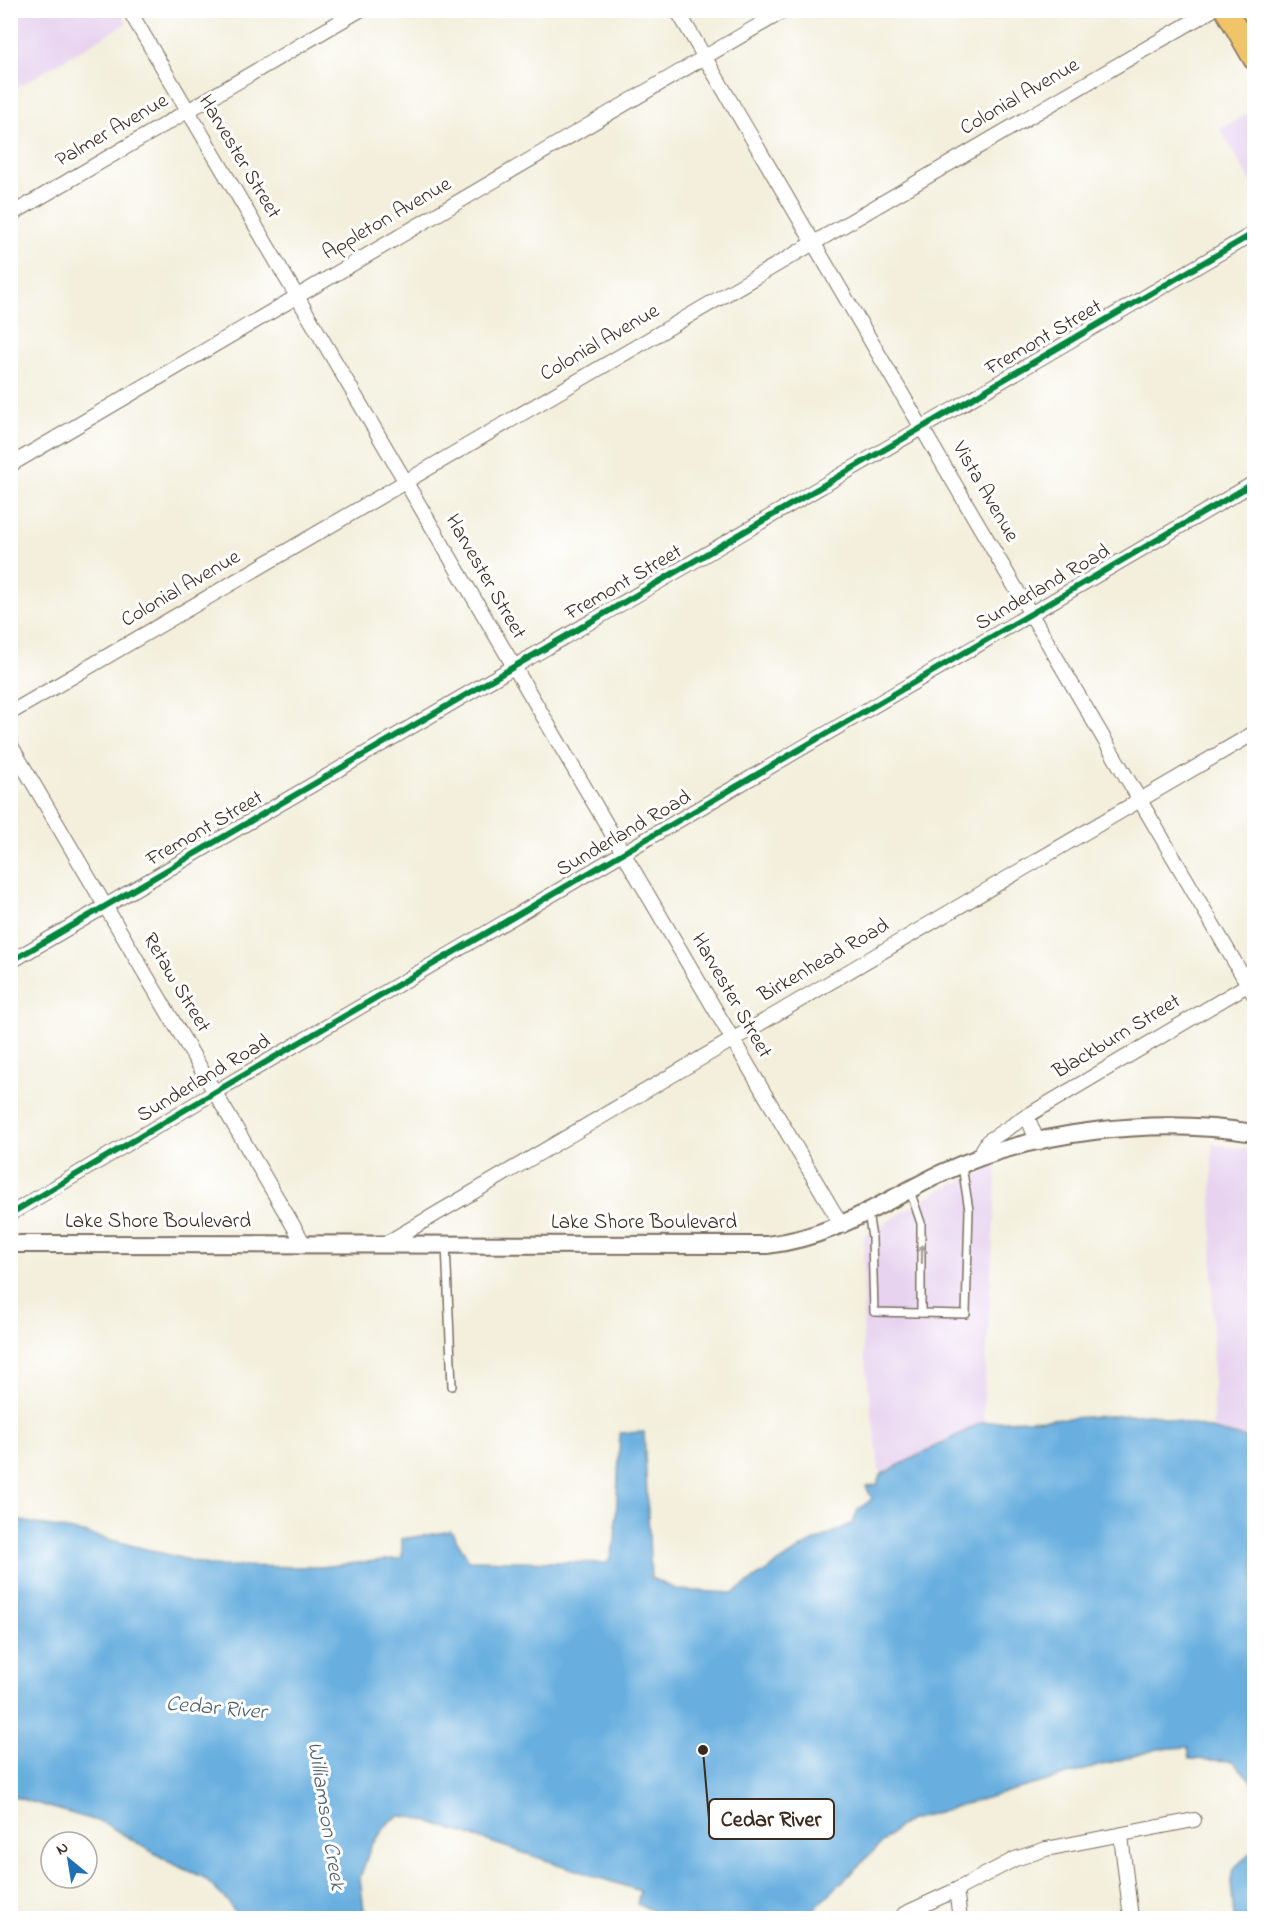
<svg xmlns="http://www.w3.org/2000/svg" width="1265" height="1929" font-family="'Indie Flower',sans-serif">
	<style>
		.built { fill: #e7d2ef }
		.water { fill: #68afdf; stroke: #526c7e; stroke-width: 1.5 }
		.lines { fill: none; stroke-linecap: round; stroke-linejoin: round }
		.service-casing { stroke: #7b6f60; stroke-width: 10 }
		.minor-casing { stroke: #7b6f60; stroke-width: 16 }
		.tertiary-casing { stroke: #7b6f60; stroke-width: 20 }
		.primary-casing { stroke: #7b6f60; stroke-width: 24 }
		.service { stroke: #fff; stroke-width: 7 }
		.minor { stroke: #fff; stroke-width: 14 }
		.tertiary { stroke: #fff; stroke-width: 16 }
		.primary { stroke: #f0c469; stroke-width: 21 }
		.cycleway-casing { stroke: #fff; stroke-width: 10 }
		.cycleway { stroke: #00873e; stroke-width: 6 }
		.oneway { stroke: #a79f9a }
		.labels { text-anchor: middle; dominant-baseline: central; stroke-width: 6; stroke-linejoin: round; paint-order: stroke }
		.street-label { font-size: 21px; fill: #3b2a1e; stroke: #fff }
		.water-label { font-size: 22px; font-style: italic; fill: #4d5f6b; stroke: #fff }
		.leader { fill: none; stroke: #3b2a1e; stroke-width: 2 }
		.callout-dot { fill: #3b2a1e; stroke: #fff; stroke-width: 2 }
		.callout { fill: #fff; stroke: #3b2a1e; stroke-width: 2 }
		.callout-label { font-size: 22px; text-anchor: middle; font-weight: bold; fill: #3b2a1e }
	</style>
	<rect width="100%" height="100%" fill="#fff"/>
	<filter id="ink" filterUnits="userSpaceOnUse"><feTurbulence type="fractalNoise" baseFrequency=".0167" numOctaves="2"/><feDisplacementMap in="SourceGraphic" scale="12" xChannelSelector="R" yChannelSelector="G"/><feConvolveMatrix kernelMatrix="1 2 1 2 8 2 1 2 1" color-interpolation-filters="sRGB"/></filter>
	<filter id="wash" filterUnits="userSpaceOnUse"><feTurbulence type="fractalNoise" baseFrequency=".008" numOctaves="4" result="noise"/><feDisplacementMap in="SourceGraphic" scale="24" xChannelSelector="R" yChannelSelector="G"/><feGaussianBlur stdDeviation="1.35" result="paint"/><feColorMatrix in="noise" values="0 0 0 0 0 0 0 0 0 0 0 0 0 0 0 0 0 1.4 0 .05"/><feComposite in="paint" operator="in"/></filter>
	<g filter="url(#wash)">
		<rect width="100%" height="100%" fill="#f3efdc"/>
		<g class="built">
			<path d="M11 10 120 11 127 23 11 91Z"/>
			<path d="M1250 112 1254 120V188L1220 129Z"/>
			<path d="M1212 1144 1254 1150V1439L1213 1430Z"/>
			<path d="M997 1166 983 1422 880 1475 863 1346 864 1236 936 1192Z"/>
		</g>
		<g class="water">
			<path d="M1151 1414 1254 1440V1784L1233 1761 1190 1759 1188 1747 1158 1749 910 1820 898 1827 805 1918H670L637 1904 640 1891 417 1818 400 1816 390 1821 371 1846 360 1878 365 1918H234L237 1916 229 1903 203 1877 171 1863 104 1823 11 1796V1519L88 1534 212 1566 320 1567 402 1558V1539L451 1531 469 1560 608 1563 615 1541 620 1433 644 1432 651 1578 678 1590 733 1593 803 1547 853 1523 858 1510 872 1499 866 1486 877 1485 880 1475 983 1422Z"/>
			<path d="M1254 1850V1918H1234L1231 1881 1233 1869Z"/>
		</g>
	</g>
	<g filter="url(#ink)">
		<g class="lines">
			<g class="service-casing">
				<g id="service">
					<path d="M910 1191 921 1223V1313"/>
					<path d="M868 1212 872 1238 874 1312 966 1314 969 1210 962 1166"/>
					<path d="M446 1244 452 1386"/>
				</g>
			</g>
			<g class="minor-casing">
				<g id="minor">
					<path d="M129 10 842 1226"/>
					<path d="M677 10 1254 995"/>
					<path d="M10 215 360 10"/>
					<path d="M10 465 785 10"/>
					<path d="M10 713 1212 10"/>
					<path d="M10 744 304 1244"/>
					<path d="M10 962 1254 233"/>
					<path d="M1038 1143 1027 1116 1254 981"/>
					<path d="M977 1159 988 1141 1027 1116"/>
					<path d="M10 1214 215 1092 1254 483"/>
					<path d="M385 1244 1254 733"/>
					<path d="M1121 1836 1131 1918"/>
					<path d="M956 1890 960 1918"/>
					<path d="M904 1914 956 1890 1015 1859 1046 1849 1194 1820"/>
				</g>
			</g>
			<g class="tertiary-casing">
				<path id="tertiary" d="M10 1244 767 1245C835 1237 882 1202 942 1173 1033 1130 1156 1117 1254 1133"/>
			</g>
			<g class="primary-casing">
				<path id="primary" d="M1226 10 1254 59"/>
			</g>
			<use href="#service" class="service"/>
			<use href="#minor" class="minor"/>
			<use href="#tertiary" class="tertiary"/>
			<use href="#primary" class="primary"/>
			<g class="cycleway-casing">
				<g id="cycleway">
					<path d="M10 962 1254 233"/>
					<path d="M10 1214 215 1092 1254 483"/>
				</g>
			</g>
			<use href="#cycleway" class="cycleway"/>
		</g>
		<defs><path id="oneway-shaft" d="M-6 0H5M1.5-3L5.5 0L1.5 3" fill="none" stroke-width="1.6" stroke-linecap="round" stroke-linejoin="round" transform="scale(1.5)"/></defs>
		<use class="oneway" href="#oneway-shaft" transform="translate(922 1254) rotate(-89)"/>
	</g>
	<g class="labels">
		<g class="street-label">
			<text transform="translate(1020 97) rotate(-30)">Colonial Avenue</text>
			<text transform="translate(112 131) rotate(-30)">Palmer Avenue</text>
			<text transform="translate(239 157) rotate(59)">Harvester Street</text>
			<text transform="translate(387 219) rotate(-30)">Appleton Avenue</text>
			<text transform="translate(1044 338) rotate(-30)">Fremont Street</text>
			<text transform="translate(600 343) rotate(-30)">Colonial Avenue</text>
			<text transform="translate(985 492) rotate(60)">Vista Avenue</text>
			<text transform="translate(485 577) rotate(60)">Harvester Street</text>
			<text transform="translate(624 583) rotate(-30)">Fremont Street</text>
			<text transform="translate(1043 588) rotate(-30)">Sunderland Road</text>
			<text transform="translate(181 589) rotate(-30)">Colonial Avenue</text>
			<text transform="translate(205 829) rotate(-30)">Fremont Street</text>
			<text transform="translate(624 834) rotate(-30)">Sunderland Road</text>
			<text transform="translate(824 961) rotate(-30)">Birkenhead Road</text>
			<text transform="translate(176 983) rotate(59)">Retaw Street</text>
			<text transform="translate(731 996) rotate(60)">Harvester Street</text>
			<text transform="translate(1117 1037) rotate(-31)">Blackburn Street</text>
			<text transform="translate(204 1079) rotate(-31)">Sunderland Road</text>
			<text x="158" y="1222">Lake Shore Boulevard</text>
			<text x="644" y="1223">Lake Shore Boulevard</text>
		</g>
		<g class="water-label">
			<text transform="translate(216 1709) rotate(5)">Cedar River</text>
			<text transform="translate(325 1816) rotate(81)">Williamson Creek</text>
		</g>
	</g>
	<path class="leader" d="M703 1750L709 1819"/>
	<circle class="callout-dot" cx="703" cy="1750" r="6"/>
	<rect class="callout" x="709" y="1799" width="125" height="40" rx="6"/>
	<g class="callout-label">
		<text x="771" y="1826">Cedar River</text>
	</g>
	<rect width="1265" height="1929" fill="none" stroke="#fff" stroke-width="36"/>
	<g transform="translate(69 1860) rotate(330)"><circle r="28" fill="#ffffff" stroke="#b1aaa5" stroke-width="1.5"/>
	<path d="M0-4.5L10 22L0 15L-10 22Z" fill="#1f6fb2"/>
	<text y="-9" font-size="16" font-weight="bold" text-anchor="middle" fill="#3b2a1e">N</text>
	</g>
</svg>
